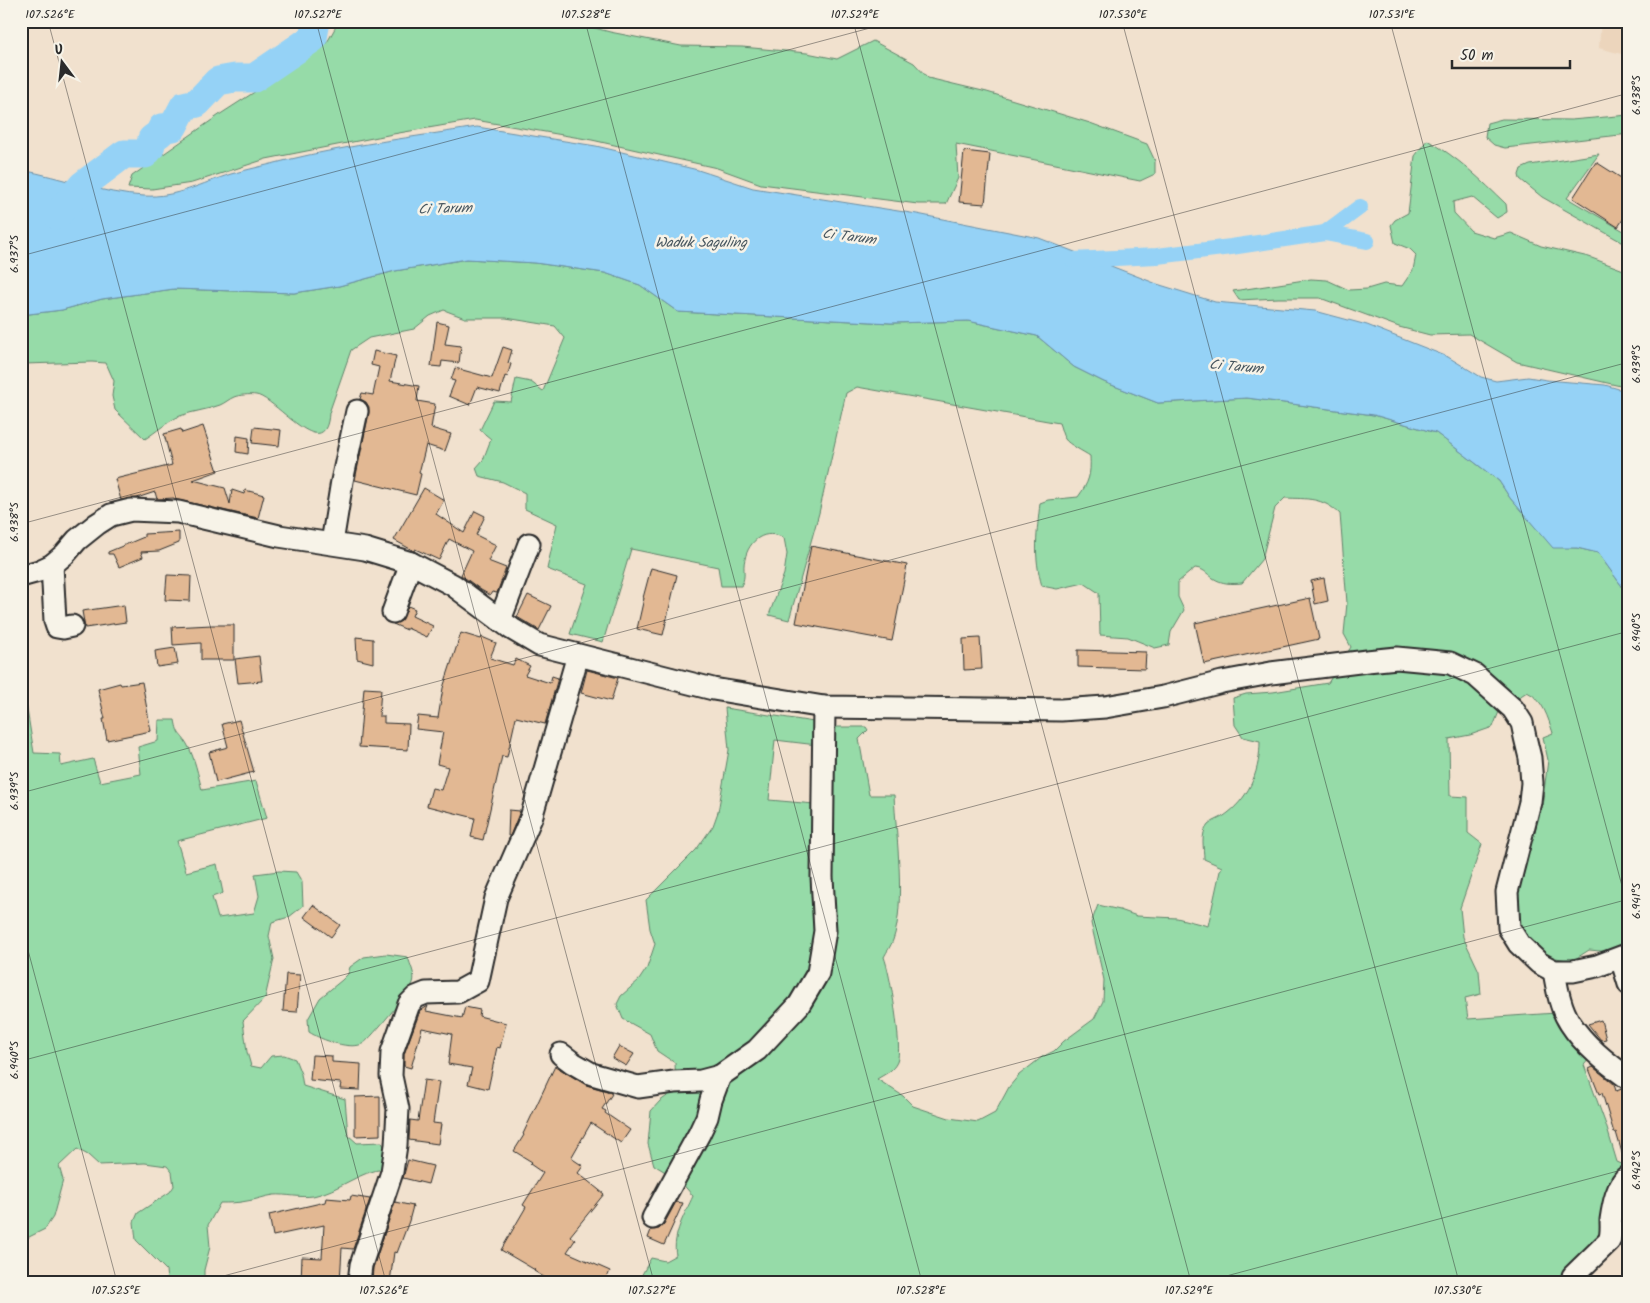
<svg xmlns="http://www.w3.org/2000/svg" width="1650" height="1303" font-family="Kalam,sans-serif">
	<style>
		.built { fill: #ecd5bc }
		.green { fill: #96dba8; stroke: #60836a }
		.water { fill: #95d2f6; stroke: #6b8fa5 }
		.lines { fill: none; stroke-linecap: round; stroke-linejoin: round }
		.canal { stroke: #95d2f6; stroke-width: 16 }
		.river { stroke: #95d2f6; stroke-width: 29 }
		.building { fill: #e2b893; stroke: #2b2b2b }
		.minor-casing { stroke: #2b2b2b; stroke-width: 25 }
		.minor { stroke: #f7f3e8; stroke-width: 21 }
		.ticks { fill: none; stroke: #2b2b2b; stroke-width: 1; stroke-opacity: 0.45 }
		.labels { text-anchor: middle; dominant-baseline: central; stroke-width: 5; stroke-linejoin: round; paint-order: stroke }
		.water-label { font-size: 14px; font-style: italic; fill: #46555e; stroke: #f7f3e8 }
		.neatline { fill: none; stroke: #2b2b2b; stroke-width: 2 }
		.ticks-label { font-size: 12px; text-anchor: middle; fill: #2b2b2b }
	</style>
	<rect width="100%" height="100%" fill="#f1e1ce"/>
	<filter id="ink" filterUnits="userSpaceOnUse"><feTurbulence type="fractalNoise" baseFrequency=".02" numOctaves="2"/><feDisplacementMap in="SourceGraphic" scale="10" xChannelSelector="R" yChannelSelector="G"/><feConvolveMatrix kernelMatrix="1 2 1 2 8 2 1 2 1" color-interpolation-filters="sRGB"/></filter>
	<g filter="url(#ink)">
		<path class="built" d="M1601 21H1629V56L1599 48Z"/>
		<g class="green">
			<path d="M339 21H568L610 32 681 46 742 47 807 53 837 59 873 41 914 63 928 78 987 92 1090 123 1147 144 1155 161V174L1140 181 956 144 958 178 946 204H918L761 184 717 168 592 140 475 120 393 134 266 159 192 183 152 189 128 188 132 176 222 113 281 75 306 51 323 48 329 39Z"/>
			<path d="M1629 115V134L1505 148 1494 145 1485 137 1487 123 1502 119 1571 120Z"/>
			<path d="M1427 140C1458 157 1481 180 1506 204L1507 212 1497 218 1472 197 1453 202 1454 213 1471 231 1494 238 1511 233 1541 246 1589 257 1629 272V388L1517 362 1469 334 1430 335 1399 327 1320 298H1278L1239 300 1233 291 1311 279 1327 280 1349 290 1367 289 1384 284 1402 286 1413 270 1416 255 1410 249 1395 243 1391 225 1395 220 1408 213 1415 156Z"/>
			<path d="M1599 154 1567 198 1629 234V246L1542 197 1520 179 1519 175 1521 169 1530 165Z"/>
			<path d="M467 259 535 263 605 273 640 285 678 312 891 323 968 321 1037 336 1074 367 1104 382 1158 403 1247 398 1374 415 1436 433 1499 481 1510 498 1553 547 1577 548 1598 553 1629 596V912L1625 914 1629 923V944L1611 952 1589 950 1572 961 1551 957 1523 936 1517 913 1514 894 1529 851 1542 807 1548 760 1543 737 1553 733C1548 718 1543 699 1527 692L1500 709 1493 727 1470 735 1449 739 1450 796 1468 797V833L1482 844 1460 908 1463 937 1479 971 1481 994 1465 998 1468 1019 1556 1013 1590 1058 1584 1065 1606 1125 1617 1162 1629 1167V1240L1606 1233 1560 1277 1561 1282H638L651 1258 665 1261 676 1255C672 1235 685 1214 693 1196L680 1181 654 1165 648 1144 651 1111 660 1101 676 1090 675 1063 657 1051 650 1034 623 1019 617 1004 621 996 639 980 647 968 655 944 650 929 646 900 696 850 713 826 718 812 729 750 725 708 820 723 817 745 775 740 769 800 826 805 832 727H866L868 730 859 739 869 795H894C896 835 906 904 893 940 891 946 887 951 884 957 890 972 903 1049 897 1062 893 1071 885 1074 877 1079L903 1096 913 1106 949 1118 978 1122 995 1113 1009 1087 1019 1075 1042 1057 1054 1051 1064 1041 1094 1019 1103 1001 1104 980 1091 923 1098 905 1120 910 1137 916 1177 918 1208 926 1220 871 1222 867 1204 859C1204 848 1200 834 1208 825 1213 820 1223 818 1228 813 1251 795 1260 769 1260 741L1243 737 1235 725 1233 698 1246 694 1273 692 1328 683 1351 647 1344 634 1347 603 1340 514C1322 497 1308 499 1285 498L1275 508 1262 559 1242 583C1231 584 1222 584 1213 578 1206 573 1204 569 1195 568L1178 582V597L1184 610 1171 632 1169 645 1155 648 1128 637 1100 635 1099 593 1084 583 1057 589 1042 586C1033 555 1037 533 1040 503L1048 500 1078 497C1089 482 1091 475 1090 456 1084 452 1068 444 1065 439 1062 435 1061 428 1059 423L857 387 846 393 819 513 789 620 769 615 784 574 787 554 784 538C765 528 749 540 745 559 742 570 747 575 741 586H721L718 567 631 549 603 642 570 634 587 584 547 569 557 524 525 509V493L503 482 479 476 476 468 483 460 491 439 480 430 494 401 511 402 516 379 531 382 543 391 565 338 555 326 506 318H465L444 310 430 316 414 329 369 338 351 350 329 413C326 467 275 397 256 395 250 394 239 395 234 397 229 399 225 403 220 405 207 410 193 411 180 416 168 421 156 432 145 439L115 410 112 396 114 381 106 363 92 362 24 364 21 367V315L62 310 102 299 174 289 294 293 339 286 395 271Z"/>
			<path d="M21 672 34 753 60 754 61 766 93 759 100 782 141 774 138 747 158 741 159 720H175C178 737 180 732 187 744 195 758 198 775 202 790L256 781 267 818 177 841 186 872 217 864 223 893 212 897 218 918 254 913 259 896 255 874 279 871 296 872 302 882 303 906 289 917 272 922 269 936 274 959 265 998 243 1021 247 1052 251 1066 261 1068 271 1056 284 1055 295 1059 301 1074 303 1086 345 1099 348 1135 357 1143 382 1142 386 1151 385 1169C359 1171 339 1191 313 1196 300 1198 286 1194 274 1195 265 1196 256 1200 247 1201 238 1203 229 1203 220 1203L208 1225 210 1247 204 1270V1282H167L166 1270 136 1240 134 1222 138 1213 170 1192 174 1186 172 1172 167 1166 145 1163 99 1165 88 1155 77 1149 59 1166 63 1180 53 1217 45 1229 21 1241Z"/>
			<path d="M386 954 408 957C410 965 416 975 413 983 410 991 371 1038 364 1043 352 1051 321 1040 309 1032L308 1019 320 998 342 980 348 974 350 967 364 957Z"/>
		</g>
		<path class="water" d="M477 127 596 146 698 170 753 188 917 214 1039 238 1157 284 1215 302 1315 311 1367 325 1448 357 1481 377 1496 381 1528 377 1547 380 1605 385 1629 392V596L1598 553 1577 548H1553L1510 498 1499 481 1436 433 1374 415 1247 398 1158 403 1104 382 1074 367 1037 336 968 321 891 323 678 312 640 285 605 273 535 263 467 259 395 271 339 286 294 293 174 289 102 299 62 310 21 315V170C62 177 102 194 144 196 176 198 202 183 231 174 249 169 268 165 287 160 349 145 414 137 477 127Z"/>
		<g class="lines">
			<g class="canal">
				<path d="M1325 233 1360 207"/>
				<path d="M1073 260 1157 256 1231 247 1325 233 1367 241"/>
			</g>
			<path class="river" d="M57 215 83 185 124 154H145L150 148 152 139 160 133 162 128 173 127 184 106 197 103 218 81 235 78H254L313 38 316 21"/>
		</g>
		<g class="building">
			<path d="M964 151 990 154 985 204 959 202Z"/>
			<path d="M1596 162 1629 183V210L1618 227 1573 198Z"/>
			<path d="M437 322 449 325 445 344 461 346 459 363 442 361 441 367 431 366Z"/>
			<path d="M503 347 512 350 508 363 511 364 507 377 505 376 500 393 477 387 470 405 449 396 455 381 451 380 455 368 492 378Z"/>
			<path d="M374 351 396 356 390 381 419 386 417 401 435 404 431 428 451 434 445 451 426 445 419 473 421 474 416 495 355 480 369 413V407L366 402 360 399 362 393 373 395 379 367 371 365Z"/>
			<path d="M203 426 218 471 193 480 225 488 230 504 232 490 244 494 245 490 264 495 258 518 174 499V498L157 499 155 492 137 498 121 500 115 479 172 465 164 434 181 429 182 433Z"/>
			<path d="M254 427 281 430 279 446 252 443Z"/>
			<path d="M237 436 249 438 248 454 236 452Z"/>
			<path d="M424 488 444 500 436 514 464 533 475 511 485 516 476 535 496 545 488 561 506 568 497 593 492 592 490 595 481 590 461 575 472 551 449 539 439 560 415 549 414 551 394 540Z"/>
			<path d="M179 532V543L159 551 141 552 143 557 119 567 113 554H108V552L144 537V534Z"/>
			<path d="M811 546 907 565 892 641 796 623Z"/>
			<path d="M651 568 677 575 663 635 637 629 644 598H643Z"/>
			<path d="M167 575 191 576 190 601 165 600Z"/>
			<path d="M1324 578 1328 601 1315 604 1311 581Z"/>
			<path d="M528 595 551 606 539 630 517 617Z"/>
			<path d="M1310 598 1319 639 1204 664 1195 623Z"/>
			<path d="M124 605 126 622 85 628 82 611Z"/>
			<path d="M408 606 415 609 412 616 433 626 427 637 407 628V630L393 624 401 621Z"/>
			<path d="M212 625H234V660H201V643L173 645 172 627Z"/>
			<path d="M461 633 481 639 482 637 496 643 490 658 513 665 516 659 530 666 525 675 550 683 552 676 558 678 545 724 516 717 507 757 502 756 483 840 471 837 475 818 427 806 432 788 441 790 448 767 437 764 443 732 416 729 418 716 438 718 443 688Z"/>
			<path d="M356 637 373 639V663L357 659Z"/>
			<path d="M980 638 982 669 964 670 963 639Z"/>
			<path d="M175 648 178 664 157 667 155 651Z"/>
			<path d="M1078 650 1146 652 1145 669 1078 667Z"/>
			<path d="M259 656 262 681 238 683 235 659Z"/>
			<path d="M587 670 618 678 611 701 581 693Z"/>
			<path d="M142 682 151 731 107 740 103 719H105L98 689 120 683 121 685Z"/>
			<path d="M364 688 381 689 379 716H384V723L409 724 408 750 359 747Z"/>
			<path d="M239 720 254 772 216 782 209 752 228 747 222 724Z"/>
			<path d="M509 810 520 811 510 836H508Z"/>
			<path d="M313 905 340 925 331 937 304 917Z"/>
			<path d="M286 974 300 975 297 1012 283 1011Z"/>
			<path d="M428 1006 426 1011 462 1018 465 1007 480 1010 479 1016 506 1023 500 1048 497 1047 488 1089 468 1084 472 1068 448 1064 452 1034 422 1028 411 1068 404 1066V1054L420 1011Z"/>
			<path d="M1601 1020 1606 1039 1601 1040 1588 1024Z"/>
			<path d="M619 1046 634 1054 626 1066 612 1058Z"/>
			<path d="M312 1055 332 1056V1062L361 1064 360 1090 340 1089 341 1083 310 1080Z"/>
			<path d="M555 1066 586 1085 607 1091 612 1094 602 1109 606 1111 605 1113 630 1130 621 1143 591 1123 571 1158 583 1166 578 1173 604 1194 570 1236 575 1240 567 1252 610 1271 605 1282H552L534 1271 535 1270 501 1250 526 1207 523 1205 543 1173 530 1164 532 1162 514 1151 524 1135 523 1134Z"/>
			<path d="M1593 1067 1614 1084 1616 1091 1622 1089 1627 1091 1629 1097V1162L1625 1163 1616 1132 1614 1133 1602 1093 1599 1094 1589 1069Z"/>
			<path d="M424 1080 439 1082 433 1123 441 1124 438 1144 409 1140 410 1120 418 1121Z"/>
			<path d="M380 1096V1135L355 1136V1097Z"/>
			<path d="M408 1160 433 1166 428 1184 403 1178Z"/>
			<path d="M351 1196 370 1199 353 1249 342 1248 340 1282H301L302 1257 322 1258 324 1225 273 1236 269 1215 325 1202 326 1198 350 1200Z"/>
			<path d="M395 1202 413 1206 409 1221 397 1253 394 1252 390 1282H372L373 1268Z"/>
			<path d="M676 1202 683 1203 664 1245 648 1238 651 1230 659 1229 664 1224Z"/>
		</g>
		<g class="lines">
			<g class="minor-casing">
				<g id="minor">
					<path d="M332 543 342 481 357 411"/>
					<path d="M52 565 55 621 57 627 63 628 72 626"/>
					<path d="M21 576 39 571 52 565 65 554 77 540 97 524 111 515 131 510 178 512 279 536 365 549 411 563 453 585 512 629 539 645 713 689 824 707 1061 710 1105 707 1163 697 1222 682 1271 673 1367 661 1397 658 1450 663 1475 675 1513 709 1522 723 1525 737 1530 758 1532 783 1530 802 1507 892 1509 928 1519 944 1539 963 1554 971H1573L1597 966 1629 954"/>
					<path d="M393 612 411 563"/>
					<path d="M500 620 529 544"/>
					<path d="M1621 958 1629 984"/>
					<path d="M1554 971C1557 988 1560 1008 1570 1023 1584 1045 1607 1063 1629 1079"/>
					<path d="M561 1054 573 1063 592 1074 638 1087 674 1082 701 1081 720 1076 757 1050 799 1005 818 973 825 931 822 877 824 707"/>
					<path d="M653 1218 699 1134 707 1117 711 1100 720 1076"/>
					<path d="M1573 1276 1609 1241C1612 1234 1611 1228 1611 1220 1613 1206 1617 1183 1629 1175"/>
					<path d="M359 1282 361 1265 392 1172 396 1145 398 1109 391 1076 392 1052 409 1004 416 997 426 993 458 992 478 981 496 898 531 818 578 655"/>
				</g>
			</g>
			<use href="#minor" class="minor"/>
		</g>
	</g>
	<path class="ticks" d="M48 21 386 1282M316 21 654 1282M585 21 922 1282M853 21 1191 1282M1122 21 1459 1282M1390 21 1629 912M21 256 896 21M21 524 1629 93M21 793 1629 362M21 924 117 1282M21 1061 1629 631M201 1282 1629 899M1204 1282 1629 1168"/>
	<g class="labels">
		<g class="water-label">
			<text transform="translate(445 209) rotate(-2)">Ci Tarum</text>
			<text transform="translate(849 237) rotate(7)">Ci Tarum</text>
			<text x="701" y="243">Waduk Saguling</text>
			<text transform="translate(1236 367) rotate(5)">Ci Tarum</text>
		</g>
	</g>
	<rect width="1650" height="1303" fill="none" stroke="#f7f3e8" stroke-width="55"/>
	<g transform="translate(62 62) rotate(345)" stroke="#f7f3e8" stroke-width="4" paint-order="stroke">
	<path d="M0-4L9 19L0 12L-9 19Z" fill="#2b2b2b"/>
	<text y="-8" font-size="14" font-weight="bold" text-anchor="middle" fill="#2b2b2b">U</text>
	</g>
	<path d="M1452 60v8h118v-8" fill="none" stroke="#2b2b2b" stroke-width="2.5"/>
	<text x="1460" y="60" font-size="15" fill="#2b2b2b" stroke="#f7f3e8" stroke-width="4" paint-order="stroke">50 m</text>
	<rect x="28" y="28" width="1594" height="1248" class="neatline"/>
	<g class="ticks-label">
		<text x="50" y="18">107.526°E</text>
		<text x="318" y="18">107.527°E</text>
		<text x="586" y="18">107.528°E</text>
		<text x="855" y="18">107.529°E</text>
		<text x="1123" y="18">107.530°E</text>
		<text x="1392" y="18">107.531°E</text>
		<text transform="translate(1636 95) rotate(-90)" y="4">6.938°S</text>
		<text transform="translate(14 254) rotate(-90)" y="4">6.937°S</text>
		<text transform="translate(1636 364) rotate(-90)" y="4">6.939°S</text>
		<text transform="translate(14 522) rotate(-90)" y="4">6.938°S</text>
		<text transform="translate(1636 632) rotate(-90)" y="4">6.940°S</text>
		<text transform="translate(14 791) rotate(-90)" y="4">6.939°S</text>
		<text transform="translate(1636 901) rotate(-90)" y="4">6.941°S</text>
		<text transform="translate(14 1060) rotate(-90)" y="4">6.940°S</text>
		<text transform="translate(1636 1170) rotate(-90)" y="4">6.942°S</text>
		<text x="116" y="1294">107.525°E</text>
		<text x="384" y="1294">107.526°E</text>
		<text x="652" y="1294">107.527°E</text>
		<text x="921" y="1294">107.528°E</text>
		<text x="1189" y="1294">107.529°E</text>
		<text x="1458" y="1294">107.530°E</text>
	</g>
</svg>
